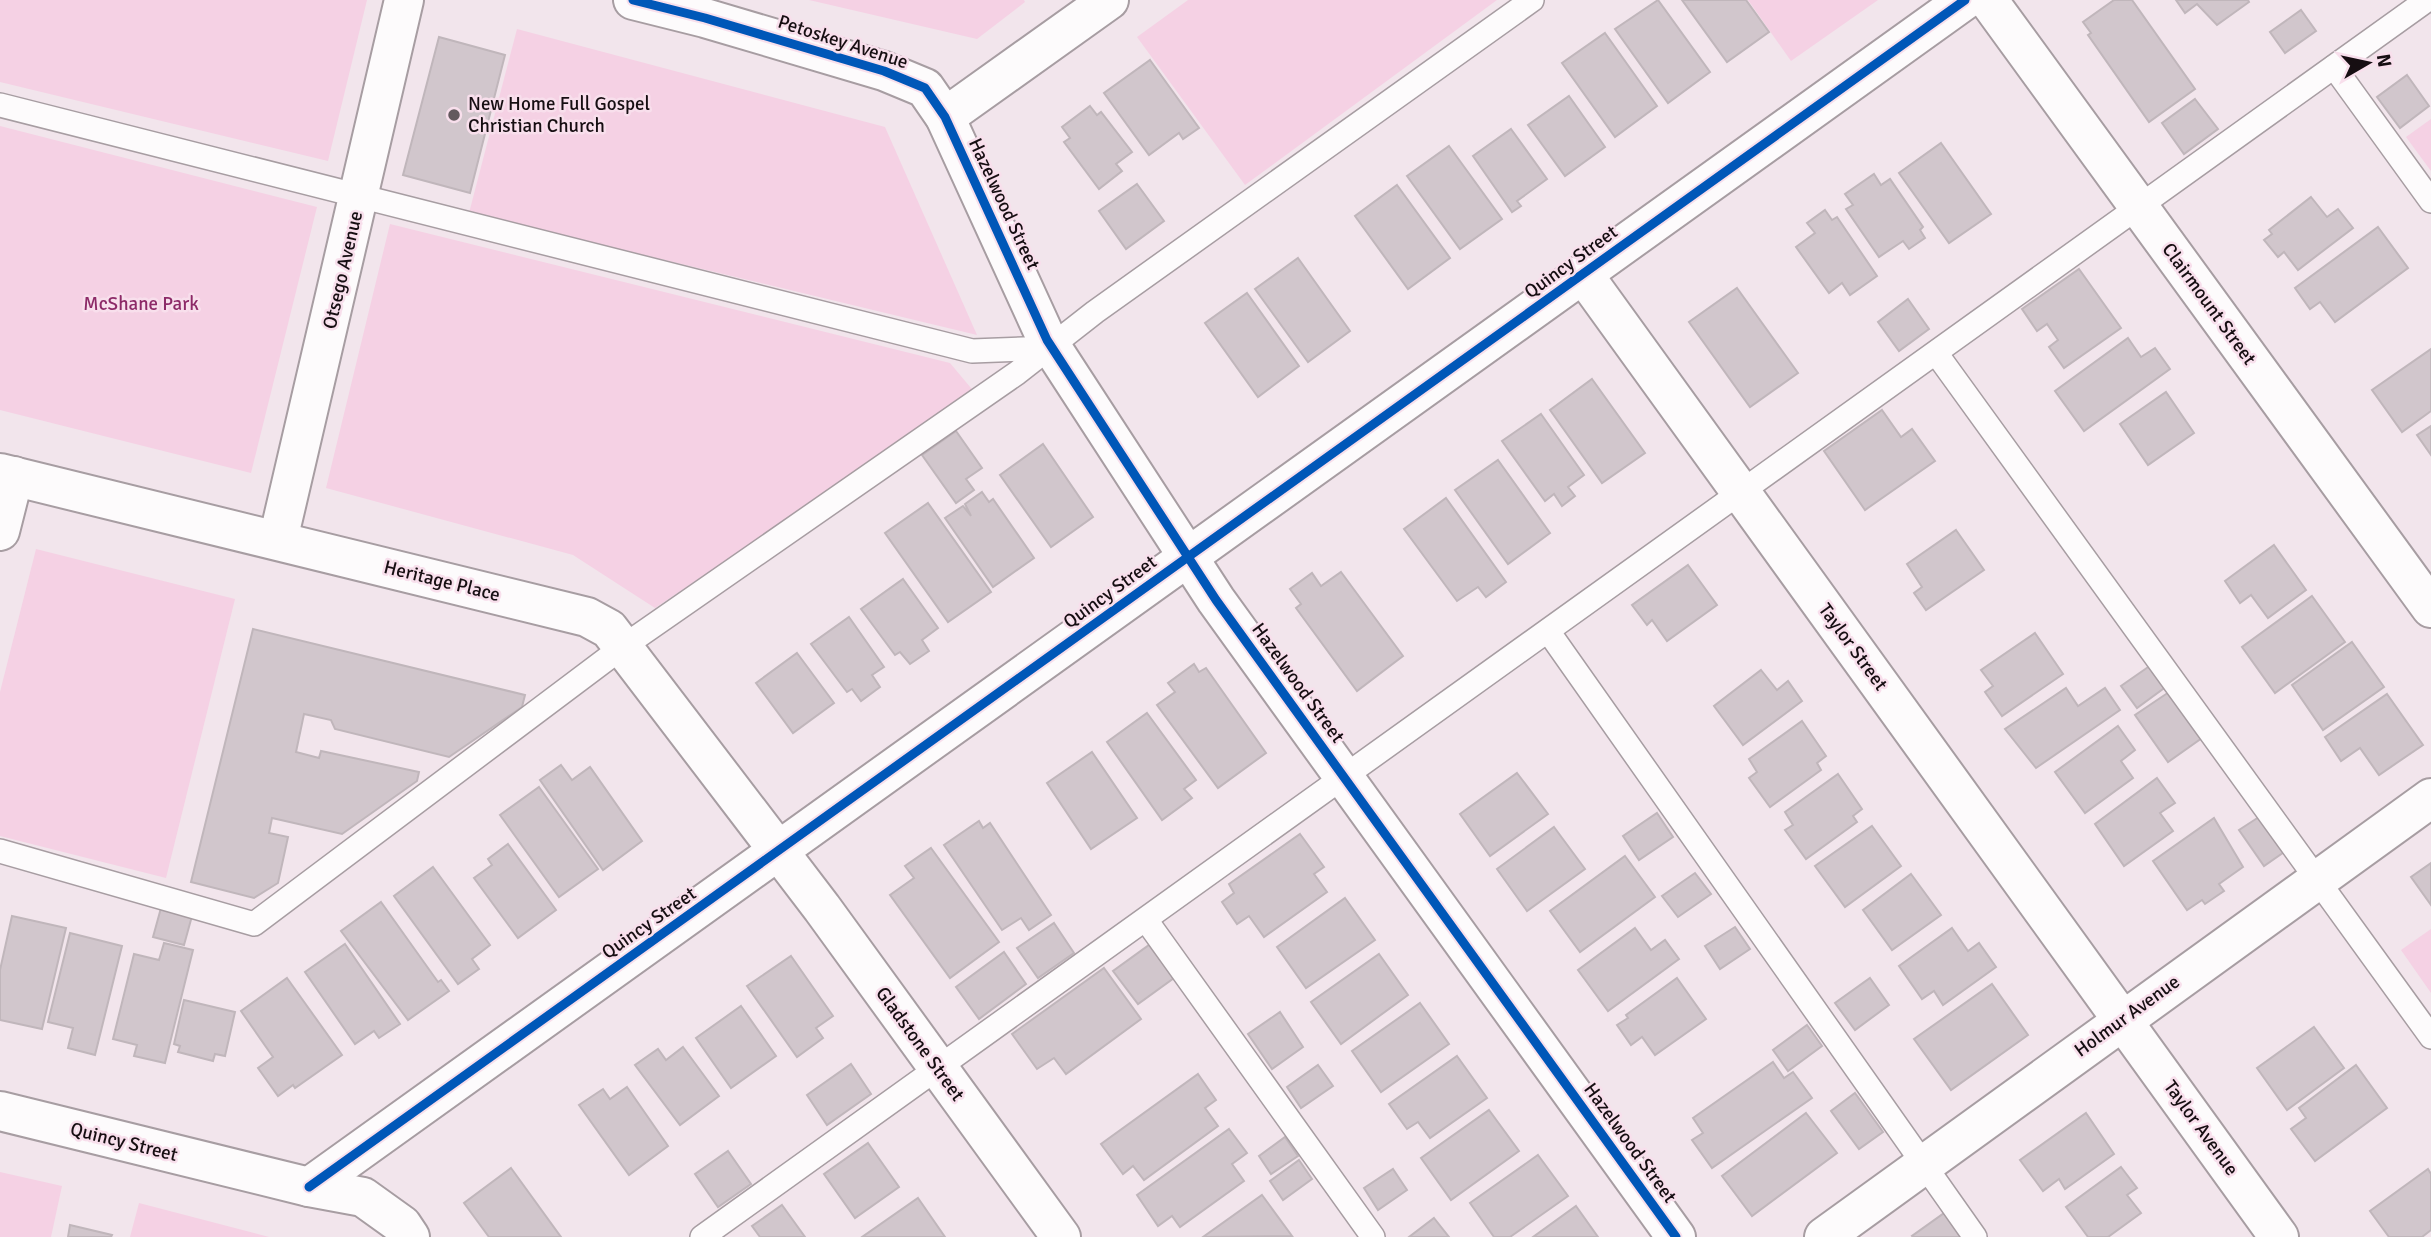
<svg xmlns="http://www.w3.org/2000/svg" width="2431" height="1237" font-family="Signika,sans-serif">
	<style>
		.green { fill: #f5d1e4 }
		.building { fill: #d1c6cc; stroke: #c0b6bb; stroke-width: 2 }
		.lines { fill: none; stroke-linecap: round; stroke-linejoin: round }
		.lane-casing { stroke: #a79da2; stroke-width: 26 }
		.street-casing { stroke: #a79da2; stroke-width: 42 }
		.lane { stroke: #fdfbfc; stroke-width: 23 }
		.street { stroke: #fdfbfc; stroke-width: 38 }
		.cycleway-casing { stroke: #f8dfec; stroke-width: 13 }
		.cycleway { stroke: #0057b8; stroke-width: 9 }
		.poi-dot { fill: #63595e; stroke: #f8dfec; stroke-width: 2.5 }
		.labels { text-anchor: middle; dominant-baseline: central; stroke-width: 5; stroke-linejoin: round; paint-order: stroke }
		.street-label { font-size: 19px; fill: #160e12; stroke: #f8dfec }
		.poi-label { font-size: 19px; fill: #160e12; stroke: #f8dfec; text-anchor: start }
		.park-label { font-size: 19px; fill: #8d2a68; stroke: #f8dfec }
	</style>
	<rect width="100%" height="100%" fill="#f2e5ec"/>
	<g class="green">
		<path d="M0 0H367L328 161 0 82Z"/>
		<path d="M809 0H1024L1025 2 977 39Z"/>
		<path d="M1188 0H1497L1245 185 1137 37Z"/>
		<path d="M1748 0H1878L1791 61Z"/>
		<path d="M517 29 885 127 977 335 469 213Z"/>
		<path d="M2431 119V171L2406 137Z"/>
		<path d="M0 126 317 207 251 473 0 410Z"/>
		<path d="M390 224 950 363 976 394 655 608 573 555 326 488Z"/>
		<path d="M36 549 235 599 166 878 0 836V692Z"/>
		<path d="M2431 929V993L2401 950Z"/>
		<path d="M0 1172 62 1186 51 1237H0Z"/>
		<path d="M139 1203 269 1237H130Z"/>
	</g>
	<g class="building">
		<path d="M1658 0 1710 72 1668 103 1615 29Z"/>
		<path d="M1682 0H1746L1769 32 1727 62Z"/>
		<path d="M2114 0H2132L2195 89 2149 122 2088 35 2091 33 2083 22Z"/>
		<path d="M2176 0H2248L2249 2 2217 25 2197 4 2185 13Z"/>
		<path d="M2301 10 2316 31 2285 53 2270 32Z"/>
		<path d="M1605 33 1657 106 1615 137 1562 63Z"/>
		<path d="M439 37 505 55 470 193 403 175Z"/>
		<path d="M1150 60 1199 128 1183 139 1179 133 1149 155 1104 93Z"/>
		<path d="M2407 75 2429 106 2400 128 2377 97Z"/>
		<path d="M1569 96 1605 147 1565 176 1528 125Z"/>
		<path d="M2195 99 2218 129 2184 154 2162 123Z"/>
		<path d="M1090 106 1097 115 1101 112 1132 152 1116 164 1122 171 1099 189 1064 142 1070 138 1062 127Z"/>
		<path d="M1511 129 1547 179 1517 201 1521 206 1512 212 1473 156Z"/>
		<path d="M1941 143 1991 214 1949 243 1899 173Z"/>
		<path d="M1449 146 1502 219 1460 249 1407 176Z"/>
		<path d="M1874 174 1881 185 1890 179 1923 227 1920 230 1925 238 1909 249 1903 241 1879 257 1846 209 1853 205 1845 194Z"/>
		<path d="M1137 184 1164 221 1126 249 1099 211Z"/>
		<path d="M1397 185 1450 258 1408 289 1355 216Z"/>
		<path d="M2311 197 2327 217 2338 209 2353 228 2298 270 2284 252 2278 257 2264 240 2272 234 2269 230Z"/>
		<path d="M1825 210 1832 220 1837 217 1877 276 1850 295 1842 283 1829 293 1796 247 1815 233 1807 223Z"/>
		<path d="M2378 227 2408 268 2335 322 2320 302 2310 309 2295 288Z"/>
		<path d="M1298 258 1350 331 1308 362 1255 289Z"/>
		<path d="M2079 269 2121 328 2064 368 2049 347 2058 340 2047 324 2037 331 2022 309Z"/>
		<path d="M1737 288 1798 373 1750 407 1689 322Z"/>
		<path d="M1247 293 1299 366 1258 397 1205 323Z"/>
		<path d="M1908 299 1929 329 1899 351 1878 322Z"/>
		<path d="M2128 338 2141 357 2155 348 2170 369 2084 431 2055 391Z"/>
		<path d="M2431 349V411L2402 432 2372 390Z"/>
		<path d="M1592 379 1645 453 1602 483 1550 410Z"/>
		<path d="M2166 392 2194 433 2148 465 2120 424Z"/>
		<path d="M1882 410 1901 437 1912 429 1935 461 1865 510 1824 451Z"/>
		<path d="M1541 414 1584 475 1568 487 1575 496 1562 506 1554 494 1545 501 1502 441Z"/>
		<path d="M2431 426V455L2417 435Z"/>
		<path d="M956 431 982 468 966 479 974 490 956 503 922 455Z"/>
		<path d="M1043 444 1093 517 1051 547 1000 475Z"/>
		<path d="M1498 460 1550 533 1508 564 1455 490Z"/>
		<path d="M982 492 989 502 993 499 1034 558 993 587 945 518 963 506 971 516 965 504Z"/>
		<path d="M1446 498 1506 582 1486 597 1478 587 1457 601 1404 529Z"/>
		<path d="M928 503 991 592 948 622 885 533Z"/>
		<path d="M1956 530 1984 570 1926 610 1914 593 1922 587 1907 564Z"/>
		<path d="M2274 545 2306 590 2268 618 2251 595 2240 603 2225 581Z"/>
		<path d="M1688 565 1717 605 1667 641 1652 620 1647 625 1632 605Z"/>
		<path d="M1341 572 1403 656 1357 691 1296 608 1301 604 1290 589 1312 573 1321 586Z"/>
		<path d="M903 579 938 628 922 640 929 651 910 664 900 652 895 655 861 609Z"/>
		<path d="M2312 596 2345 642 2275 693 2242 647Z"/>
		<path d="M849 617 884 667 872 675 880 687 861 701 852 689 847 692 811 644Z"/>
		<path d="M253 629 525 695 522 707 449 757 335 729 331 720 304 714 296 752 319 758 321 751 419 772 417 781 342 834 272 818 269 833 288 837 278 883 254 898 191 882Z"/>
		<path d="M2035 633 2063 674 2002 716 1985 692 1993 686 1981 670Z"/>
		<path d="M2352 642 2384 687 2323 730 2292 685Z"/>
		<path d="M797 653 834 703 793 733 756 683Z"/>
		<path d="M1194 664 1199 672 1206 668 1266 753 1218 788 1157 705 1175 692 1168 683Z"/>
		<path d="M2151 665 2167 686 2137 708 2121 686Z"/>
		<path d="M1761 670 1777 690 1788 681 1802 701 1743 745 1714 706Z"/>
		<path d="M2066 688 2078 706 2105 688 2120 710 2036 768 2005 729Z"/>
		<path d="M2169 692 2202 738 2168 762 2135 715Z"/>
		<path d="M2387 694 2423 745 2379 775 2360 748 2341 761 2325 737Z"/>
		<path d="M1147 713 1196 780 1184 789 1192 798 1162 820 1107 742Z"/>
		<path d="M1802 721 1826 756 1817 763 1821 770 1770 807 1749 778 1757 772 1749 759Z"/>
		<path d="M2118 726 2135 750 2121 761 2133 778 2085 813 2055 772Z"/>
		<path d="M1092 752 1137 818 1091 849 1047 783Z"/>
		<path d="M561 765 572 780 590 767 642 841 603 870 540 780Z"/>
		<path d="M1517 773 1548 814 1490 856 1460 814Z"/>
		<path d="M1838 774 1862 809 1853 816 1857 822 1806 859 1785 830 1793 825 1785 812Z"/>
		<path d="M2157 778 2175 803 2160 813 2173 831 2124 866 2095 824Z"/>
		<path d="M539 787 598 869 559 897 500 815Z"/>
		<path d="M1657 813 1673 837 1639 860 1623 836Z"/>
		<path d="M2262 815 2287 850 2264 866 2239 830Z"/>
		<path d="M2214 818 2243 867 2219 884 2224 891 2205 904 2202 900 2187 910 2153 861Z"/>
		<path d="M979 821 983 828 990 823 1051 915 1029 930 1021 918 1002 930 944 845Z"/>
		<path d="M1872 826 1901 866 1845 907 1815 866Z"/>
		<path d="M1554 827 1585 869 1527 911 1497 869Z"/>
		<path d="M1300 834 1324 867 1314 874 1327 892 1264 937 1249 916 1237 924 1222 902 1234 893 1229 884Z"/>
		<path d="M508 844 556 910 518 938 474 878 492 865 488 859Z"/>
		<path d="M931 848 999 942 950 978 890 895 914 878 905 866Z"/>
		<path d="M1625 856 1655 897 1580 952 1550 911Z"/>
		<path d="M2431 863V905L2411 877Z"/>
		<path d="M433 867 490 945 472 959 479 969 458 984 394 896Z"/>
		<path d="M1695 873 1711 894 1678 917 1662 896Z"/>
		<path d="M1911 874 1941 915 1892 950 1863 910Z"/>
		<path d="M1345 898 1375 940 1306 988 1277 947Z"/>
		<path d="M381 902 438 982 441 980 449 991 408 1020 341 931Z"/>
		<path d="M161 908 192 916 184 945 153 937Z"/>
		<path d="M12 916 66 928 42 1029 0 1020V970Z"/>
		<path d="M1054 923 1074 953 1038 978 1017 948Z"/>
		<path d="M1735 927 1750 949 1720 969 1705 946Z"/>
		<path d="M1635 928 1651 950 1665 940 1679 959 1608 1011 1578 970Z"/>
		<path d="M1952 928 1968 951 1979 943 1996 967 1943 1005 1934 991 1922 999 1899 966Z"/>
		<path d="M70 933 122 946 95 1055 68 1048 73 1028 48 1022Z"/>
		<path d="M164 943 193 950 165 1063 134 1056 137 1045 113 1039 134 954 159 960Z"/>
		<path d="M345 944 400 1024 379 1038 374 1031 355 1044 305 972Z"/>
		<path d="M1149 945 1174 978 1138 1004 1113 971Z"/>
		<path d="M1004 952 1026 984 979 1019 956 987Z"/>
		<path d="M1379 954 1408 995 1341 1044 1311 1002Z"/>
		<path d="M791 956 833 1016 816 1028 823 1038 797 1057 747 986Z"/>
		<path d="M1104 968 1141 1019 1066 1074 1054 1058 1037 1069 1012 1034Z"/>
		<path d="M287 978 342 1055 295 1088 293 1085 278 1096 258 1068 273 1057 241 1011Z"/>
		<path d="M1677 978 1706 1019 1655 1055 1642 1037 1631 1045 1617 1025 1628 1018 1626 1015Z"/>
		<path d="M1870 978 1889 1005 1855 1030 1835 1003Z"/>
		<path d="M1992 984 2028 1035 1951 1090 1914 1039Z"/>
		<path d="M184 1000 235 1012 225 1056 215 1054 213 1061 178 1052 180 1046 174 1044Z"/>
		<path d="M1420 1003 1449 1044 1381 1092 1352 1051Z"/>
		<path d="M741 1006 776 1056 731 1088 696 1038Z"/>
		<path d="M1280 1012 1303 1047 1272 1069 1248 1034Z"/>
		<path d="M1807 1025 1822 1046 1788 1071 1773 1050Z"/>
		<path d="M2314 1027 2344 1068 2287 1110 2257 1068Z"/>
		<path d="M683 1047 719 1096 680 1125 635 1065 658 1049 666 1060Z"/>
		<path d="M1457 1056 1487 1098 1430 1138 1418 1122 1407 1129 1389 1104Z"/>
		<path d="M1773 1062 1784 1078 1793 1072 1812 1098 1712 1168 1692 1140 1703 1133 1693 1118Z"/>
		<path d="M851 1064 871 1094 827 1125 807 1095Z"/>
		<path d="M1318 1065 1333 1086 1301 1108 1287 1087Z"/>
		<path d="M2356 1065 2387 1108 2315 1161 2291 1129 2306 1118 2299 1108Z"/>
		<path d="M1198 1074 1216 1100 1205 1108 1218 1126 1144 1180 1133 1166 1123 1174 1101 1144Z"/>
		<path d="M627 1087 668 1146 629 1175 579 1105 603 1089 610 1099Z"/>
		<path d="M1855 1093 1883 1132 1859 1149 1831 1111Z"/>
		<path d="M1489 1110 1519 1151 1451 1200 1421 1158Z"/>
		<path d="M1806 1113 1837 1153 1752 1216 1722 1176Z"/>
		<path d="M2086 1113 2114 1154 2065 1189 2059 1179 2043 1191 2020 1160Z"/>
		<path d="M1229 1129 1247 1153 1232 1164 1244 1181 1180 1227 1172 1216 1158 1226 1137 1195Z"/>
		<path d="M1285 1137 1298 1156 1271 1174 1259 1156Z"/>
		<path d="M868 1143 899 1187 855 1218 824 1174Z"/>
		<path d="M728 1151 751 1184 718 1207 695 1174Z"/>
		<path d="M1538 1155 1568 1196 1510 1237H1494L1470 1203Z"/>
		<path d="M1299 1160 1312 1179 1283 1200 1270 1181Z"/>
		<path d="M2121 1167 2137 1188 2127 1195 2141 1213 2108 1237H2088L2066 1207Z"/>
		<path d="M511 1168 561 1237H489L464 1203Z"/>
		<path d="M1393 1169 1407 1190 1378 1210 1364 1188Z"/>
		<path d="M2428 1169 2431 1174V1230L2422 1237H2389L2370 1211Z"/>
		<path d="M1262 1195 1292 1236 1203 1237Z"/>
		<path d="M918 1198 945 1237H862Z"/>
		<path d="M782 1205 805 1237H760L752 1226Z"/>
		<path d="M1576 1206 1598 1237H1533Z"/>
		<path d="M1947 1211 1965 1237H1913L1912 1236Z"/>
		<path d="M1434 1218 1449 1237H1409Z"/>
		<path d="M70 1225 112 1235 111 1237H68Z"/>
	</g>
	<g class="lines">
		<g class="lane-casing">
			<g id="lane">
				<path d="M2334 67 2431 201"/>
				<path d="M0 105 972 351 1052 348"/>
				<path d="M1936 353 2431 1037"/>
				<path d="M1548 631 1975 1237"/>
				<path d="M0 851 254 924 624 646 1017 373 1095 312 1532 0"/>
				<path d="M1146 920 1373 1237"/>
				<path d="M702 1237 2427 0"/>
			</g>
		</g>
		<g class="street-casing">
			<g id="street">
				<path d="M633 0 705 18 884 71 925 88 945 117 1047 340 1216 600 1676 1237"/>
				<path d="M1988 0 2431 608"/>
				<path d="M945 117 1109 0"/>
				<path d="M1583 274 2279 1237"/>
				<path d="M0 473 587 617 609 629 822 908 1061 1237"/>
				<path d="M0 531 14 476"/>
				<path d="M278 540 404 0"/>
				<path d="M0 1111 309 1187 363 1197 402 1225 410 1237"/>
				<path d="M309 1187 1965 0"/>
				<path d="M1824 1237 2431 798"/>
			</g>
		</g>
		<use href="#lane" class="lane"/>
		<use href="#street" class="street"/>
		<g class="cycleway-casing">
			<g id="cycleway">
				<path d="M633 0 705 18 884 71 925 88 945 117 1047 340 1216 600 1676 1237"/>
				<path d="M309 1187 1965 0"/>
			</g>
		</g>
		<use href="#cycleway" class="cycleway"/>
	</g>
	<circle class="poi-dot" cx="454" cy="115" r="7"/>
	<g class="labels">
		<g class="street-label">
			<text transform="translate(843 42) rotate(18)">Petoskey Avenue</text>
			<text transform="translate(1004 204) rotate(65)">Hazelwood Street</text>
			<text transform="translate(1571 262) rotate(-36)">Quincy Street</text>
			<text transform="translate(343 270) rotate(-77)">Otsego Avenue</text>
			<text transform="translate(2209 304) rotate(54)">Clairmount Street</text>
			<text transform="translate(442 581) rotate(14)">Heritage Place</text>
			<text transform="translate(1110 592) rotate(-36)">Quincy Street</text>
			<text transform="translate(1853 647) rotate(54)">Taylor Street</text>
			<text transform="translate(1298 683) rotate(54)">Hazelwood Street</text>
			<text transform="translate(649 923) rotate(-35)">Quincy Street</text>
			<text transform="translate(2127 1016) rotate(-36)">Holmur Avenue</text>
			<text transform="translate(920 1044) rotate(54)">Gladstone Street</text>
			<text transform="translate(2201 1128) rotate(54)">Taylor Avenue</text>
			<text transform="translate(124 1142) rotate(14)">Quincy Street</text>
			<text transform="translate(1630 1143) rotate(54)">Hazelwood Street</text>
		</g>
		<g class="poi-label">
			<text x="468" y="104">New Home Full Gospel<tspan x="468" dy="22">Christian Church</tspan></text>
		</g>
		<g class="park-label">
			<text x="141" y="304">McShane Park</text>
		</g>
	</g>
	<g transform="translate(2368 63) rotate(81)" stroke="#f8dfec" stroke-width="5" paint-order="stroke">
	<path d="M0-5L12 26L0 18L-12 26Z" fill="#160e12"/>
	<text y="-10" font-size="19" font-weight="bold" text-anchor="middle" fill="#160e12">N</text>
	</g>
</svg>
